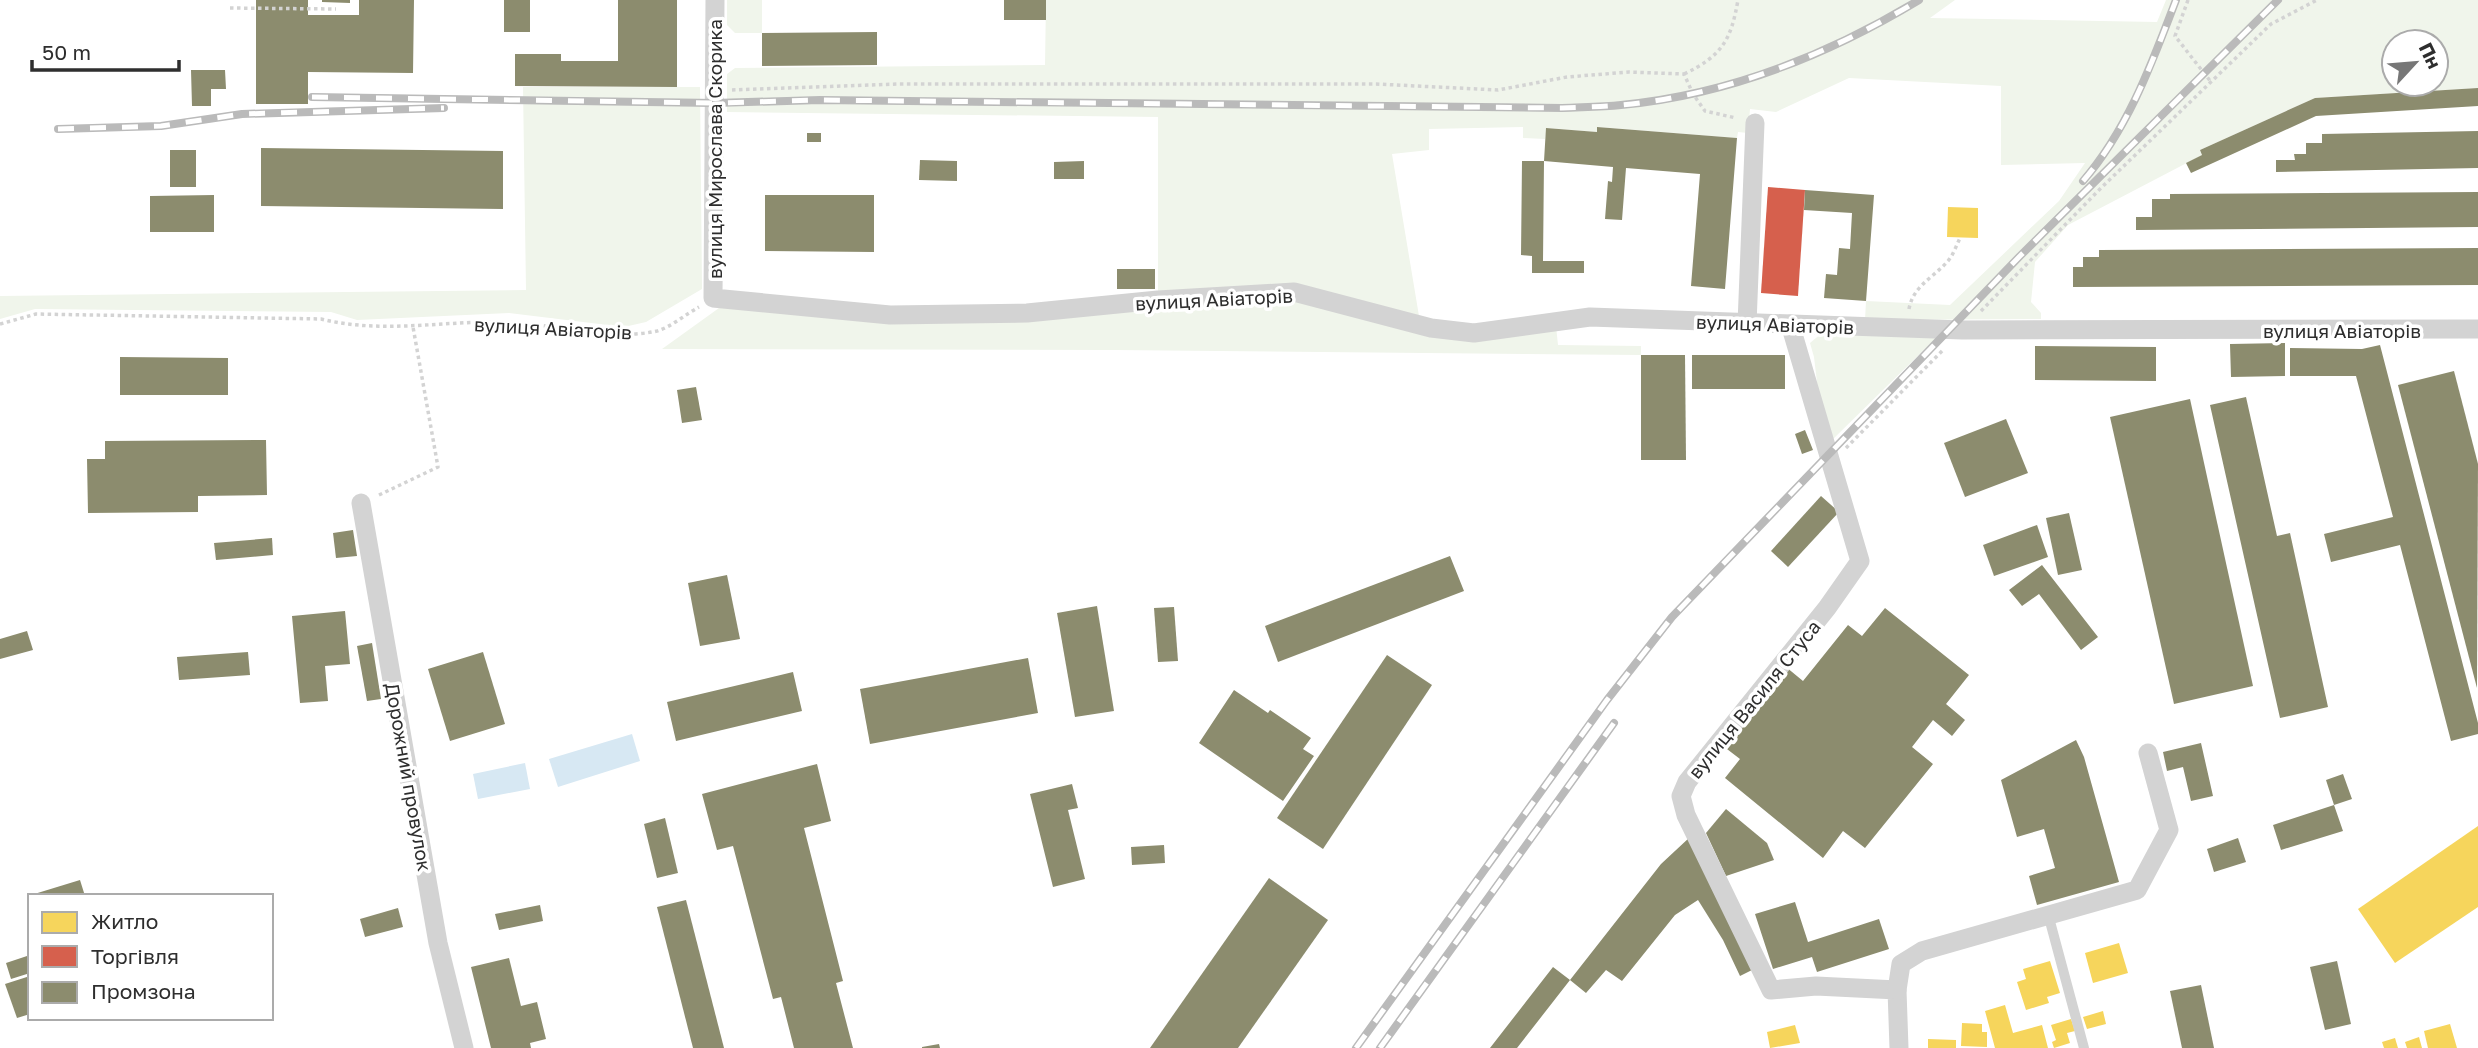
<svg xmlns="http://www.w3.org/2000/svg" width="2478" height="1048" font-family="'Golos Text',sans-serif">
	<style>
		.green { fill: #f0f5eb; fill-rule: evenodd }
		.water { fill: #d7e8f3 }
		.homes { fill: #f6d55c }
		.shops { fill: #d6604d }
		.industry { fill: #8c8c6e }
		.lines { fill: none; stroke-linecap: round; stroke-linejoin: round }
		.path { stroke: #d3d3d3; stroke-width: 3.5; stroke-dasharray: 3.5 3.5; stroke-linecap: butt }
		.service { stroke: #d3d3d3; stroke-width: 10 }
		.minor { stroke: #d3d3d3; stroke-width: 19 }
		.rail-casing { stroke: #bababa; stroke-width: 8 }
		.rail { stroke: #fff; stroke-width: 5; stroke-dasharray: 16; stroke-linecap: butt }
		.labels { text-anchor: middle; dominant-baseline: central; stroke-width: 7; stroke-linejoin: round; paint-order: stroke }
		.street-label { font-size: 19px; fill: #2e2e2e; stroke: #fff }
	</style>
	<rect width="100%" height="100%" fill="#fff"/>
	<g class="green">
		<path d="M727 0H762V33H735L727 25Z"/>
		<path d="M1046 0H1955L1930 18 2157 22 2166 0H2478V88L2315 98 2200 150 2202 155 2068 225 2035 262 2031 302 2041 313V319L1865 320 1866 301 1950 305 2059 201 2085 163 2001 165V86L1849 78 1776 112 1750 109 1748 133 1738 132 1737 138 1598 127 1597 132 1547 128 1545 139 1523 138V127L1429 129V150L1392 154 1419 316 1297 285 1158 293V117L727 112V74L735 68 1045 65ZM2394 42H2436V84H2394Z"/>
		<path d="M523 87H700L702 289 646 322 624 327 509 313 357 320 331 312 35 309 0 319V296L526 290Z"/>
		<path d="M1294 299 1428 336 1556 326 1558 345 1641 346V355L1114 350 662 349 719 308 1158 307Z"/>
		<path d="M1822 333 1940 334 1830 442 1820 407 1814 357 1810 343Z"/>
	</g>
	<g class="water">
		<path d="M632 734 640 761 558 787 549 759Z"/>
		<path d="M525 763 530 789 478 799 473 774Z"/>
	</g>
	<g class="homes">
		<path d="M1948 207 1978 208V238L1947 237Z"/>
		<path d="M2478 826V907L2395 963 2358 909Z"/>
		<path d="M2119 943 2128 973 2093 983 2085 953Z"/>
		<path d="M2050 961 2060 993 2047 997 2049 1003 2026 1010 2017 982 2026 979 2023 969Z"/>
		<path d="M2005 1005 2013 1033 2042 1025 2048 1048H1995L1985 1011Z"/>
		<path d="M2103 1011 2106 1024 2087 1029 2083 1017Z"/>
		<path d="M2071 1019 2075 1031 2067 1033 2070 1043 2054 1048 2052 1042 2056 1040 2051 1025Z"/>
		<path d="M1962 1023 1982 1024V1032H1987V1047L1961 1046Z"/>
		<path d="M2450 1024 2457 1048H2428L2424 1031Z"/>
		<path d="M1795 1025 1800 1043 1770 1048 1767 1032Z"/>
		<path d="M2419 1037 2422 1048H2407L2405 1042Z"/>
		<path d="M2395 1038 2398 1048H2384L2382 1042Z"/>
		<path d="M1928 1039 1956 1040V1048H1928Z"/>
	</g>
	<path class="shops" d="M1768 187 1805 190 1798 296 1761 293Z"/>
	<g class="industry">
		<path d="M256 0H308V15H359V0H414L413 73 308 72V104H256Z"/>
		<path d="M322 0H350V3L322 2Z"/>
		<rect x="504" y="0" width="26" height="32"/>
		<path d="M618 0H677V87L515 86V54H561V61H618Z"/>
		<rect x="1004" y="0" width="42" height="20"/>
		<path d="M877 32V65L762 66V33Z"/>
		<path d="M191 70H225L226 89H211V106H192Z"/>
		<path d="M2478 88V106L2316 116 2191 173 2186 163 2202 155 2200 150 2315 98Z"/>
		<path d="M1597 127 1737 138 1725 289 1691 286 1700 174 1626 168 1622 220 1605 219 1608 181 1612 182 1613 167 1544 161 1546 128 1597 132Z"/>
		<path d="M2478 131V168L2276 172V160H2295L2294 154H2306V143H2322V134Z"/>
		<rect x="807" y="133" width="14" height="9"/>
		<path d="M261 148 503 151V209L261 206Z"/>
		<rect x="170" y="150" width="26" height="37"/>
		<path d="M920 160 957 161V181L919 180Z"/>
		<path d="M1084 161V179H1054V162Z"/>
		<path d="M1522 161H1544L1543 261H1584V273H1532V256L1521 255Z"/>
		<path d="M1805 190 1874 195 1866 301 1824 298 1826 274 1837 275 1839 248 1850 249 1852 213 1804 210Z"/>
		<path d="M2478 192V227L2136 230V217H2152V199H2170V194Z"/>
		<path d="M214 195V232H150V196Z"/>
		<path d="M765 195H874V252L765 251Z"/>
		<path d="M2478 248V285L2073 287V267H2083V257H2099V250Z"/>
		<rect x="1117" y="269" width="38" height="20"/>
		<path d="M2285 343V376L2231 377 2230 344Z"/>
		<path d="M2380 345 2478 723V734L2451 741 2400 545 2331 562 2324 534 2393 517 2356 376H2290V348L2362 349Z"/>
		<path d="M2035 346 2156 347V381L2035 380Z"/>
		<path d="M1641 355H1685L1686 460H1641Z"/>
		<rect x="1692" y="355" width="93" height="34"/>
		<path d="M120 357 228 358V395H120Z"/>
		<path d="M2454 371 2478 464 2477 688 2398 385Z"/>
		<path d="M696 387 702 420 682 423 677 390Z"/>
		<path d="M2246 397 2277 536 2290 533 2328 707 2280 718 2210 405Z"/>
		<path d="M2190 399 2253 686 2174 704 2110 417Z"/>
		<path d="M2006 419 2028 473 1965 497 1944 443Z"/>
		<path d="M1805 430 1813 450 1802 454 1795 434Z"/>
		<path d="M266 440 267 495 198 496V512L88 513 87 459H105V441Z"/>
		<path d="M1821 496 1839 512 1788 567 1771 551Z"/>
		<path d="M2069 513 2082 570 2058 575 2046 518Z"/>
		<path d="M2037 525 2048 557 1994 576 1983 545Z"/>
		<path d="M353 530 357 556 336 558 333 533Z"/>
		<path d="M272 538 273 555 216 560 214 543Z"/>
		<path d="M1450 556 1464 591 1278 662 1265 626Z"/>
		<path d="M2042 565 2098 637 2081 650 2039 594 2022 606 2009 590Z"/>
		<path d="M727 575 740 639 700 646 688 583Z"/>
		<path d="M1097 606 1114 711 1075 717 1057 613Z"/>
		<path d="M1174 607 1178 661 1158 662 1154 608Z"/>
		<path d="M1885 608 1969 675 1946 704 1965 720 1952 736 1933 720 1912 747 1933 764 1865 848 1843 831 1823 858 1725 778 1740 759 1723 746 1786 667 1803 681 1848 625 1862 636Z"/>
		<path d="M345 611 350 664 325 666 328 701 300 703 292 616Z"/>
		<path d="M27 631 33 650 0 659V639Z"/>
		<path d="M372 643 381 699 367 701 357 646Z"/>
		<path d="M248 652 250 675 179 680 177 657Z"/>
		<path d="M483 652 505 724 450 741 428 669Z"/>
		<path d="M1387 655 1432 685 1323 849 1277 818Z"/>
		<path d="M1028 658 1038 713 870 744 860 689Z"/>
		<path d="M793 672 802 711 676 741 667 702Z"/>
		<path d="M1234 690 1268 713 1270 710 1311 738 1303 749 1314 756 1283 801 1199 743Z"/>
		<path d="M2076 740 2084 757 2119 882 2037 905 2029 876 2055 868 2044 829 2017 837 2001 780Z"/>
		<path d="M2201 743 2213 796 2191 801 2183 767 2167 771 2163 752Z"/>
		<path d="M817 764 831 821 804 828 843 981 836 983 853 1048H794L781 997 773 999 733 846 717 850 702 794Z"/>
		<path d="M2343 774 2352 799 2334 805 2343 831 2281 850 2273 825 2334 805 2326 780Z"/>
		<path d="M1072 784 1078 808 1068 810 1085 879 1053 887 1030 794Z"/>
		<path d="M1726 809 1767 843 1774 860 1726 876 1706 833Z"/>
		<path d="M665 818 678 873 657 878 644 824Z"/>
		<path d="M1690 837 1754 969 1740 976 1723 940 1698 900 1675 915 1622 981 1606 970 1586 993 1570 980 1517 1048H1490L1553 967 1570 980 1661 864Z"/>
		<path d="M2238 838 2246 862 2214 872 2207 849Z"/>
		<path d="M1164 845 1165 863 1132 865 1131 847Z"/>
		<path d="M1269 878 1328 920 1238 1048H1150Z"/>
		<path d="M80 880 85 896H31V895Z"/>
		<path d="M686 900 724 1048H693L657 907Z"/>
		<path d="M1795 902 1808 942 1879 919 1889 949 1817 972 1812 957 1773 969 1755 914Z"/>
		<path d="M540 905 543 921 499 930 495 914Z"/>
		<path d="M398 908 403 927 365 937 360 919Z"/>
		<path d="M30 955V973L11 979 6 963Z"/>
		<path d="M509 958 521 1006 537 1002 546 1039 530 1043 531 1048H491L471 967Z"/>
		<path d="M2337 961 2351 1024 2325 1030 2310 967Z"/>
		<path d="M30 976V1014L17 1018 5 984Z"/>
		<path d="M2201 985 2214 1048H2182L2170 991Z"/>
		<path d="M939 1044 940 1048H922V1047Z"/>
	</g>
	<g class="lines">
		<g class="path">
			<path d="M2188 0 2175 36 2211 82"/>
			<path d="M230 8 336 9"/>
			<path d="M1684 74C1722 56 1731 40 1738 0"/>
			<path d="M732 90 898 84H1376L1498 90 1567 77 1629 72 1684 74 1693 94 1705 111 1736 118"/>
			<path d="M1909 309C1913 286 1933 278 1947 262 1953 256 1956 246 1960 238"/>
			<path d="M1981 311 2101 188 2271 24 2317 0"/>
			<path d="M0 324 36 314 321 319C381 334 441 321 502 322 553 323 607 342 657 331 671 327 686 314 699 307"/>
			<path d="M1846 448 1944 349"/>
			<path d="M379 495 438 467 413 327"/>
		</g>
		<path class="service" d="M2048 914 2084 1048"/>
		<g class="minor">
			<path d="M715 0 713 298 890 315 1027 313 1158 300 1294 292 1431 328 1474 333 1590 317 1962 330 2478 329"/>
			<path d="M1747 324 1755 123"/>
			<path d="M1790 324 1860 561 1827 608 1687 782 1681 796 1686 815 1771 990 1816 986 1897 990 1899 1048"/>
			<path d="M361 503 438 943 464 1048"/>
			<path d="M1897 990 1901 964 1922 951 2137 890 2169 830 2148 753"/>
		</g>
		<g class="rail-casing">
			<g id="rail">
				<path d="M312 97 715 103 820 100 1562 108C1581 107 1601 107 1621 105 1727 95 1828 55 1919 0"/>
				<path d="M58 129 161 126 242 114 444 108"/>
				<path d="M2083 181C2128 129 2152 63 2176 0"/>
				<path d="M1356 1048 1607 700 1672 617 2020 256 2278 0"/>
				<path d="M1380 1048 1614 723"/>
			</g>
		</g>
		<use href="#rail" class="rail"/>
	</g>
	<g class="labels">
		<g class="street-label">
			<text transform="translate(714 149) rotate(-90)">вулиця Мирослава Скорика</text>
			<text transform="translate(1214 299) rotate(-3)">вулиця Авіаторів</text>
			<text transform="translate(1775 324) rotate(2)">вулиця Авіаторів</text>
			<text transform="translate(553 328) rotate(3)">вулиця Авіаторів</text>
			<text x="2342" y="330">вулиця Авіаторів</text>
			<text transform="translate(1754 699) rotate(-51)">вулиця Василя Стуса</text>
			<text transform="translate(409 777) rotate(80)">Дорожний провулок</text>
		</g>
	</g>
	<rect x="28" y="894" width="245" height="126" fill="#ffffff" stroke="#ababab" stroke-width="2"/>
	<rect x="42" y="912" width="35" height="21" fill="#f6d55c" stroke="#ababab" stroke-width="2"/>
	<text x="91" y="929" font-size="21" fill="#2e2e2e">Житло</text>
	<rect x="42" y="946" width="35" height="21" fill="#d6604d" stroke="#ababab" stroke-width="2"/>
	<text x="91" y="964" font-size="21" fill="#2e2e2e">Торгівля</text>
	<rect x="42" y="982" width="35" height="21" fill="#8c8c6e" stroke="#ababab" stroke-width="2"/>
	<text x="91" y="999" font-size="21" fill="#2e2e2e">Промзона</text>
	<g transform="translate(2415 63) rotate(64)"><circle r="33" fill="#ffffff" stroke="#ababab" stroke-width="2"/>
	<path d="M0-5L12 26L0 18L-12 26Z" fill="#777777"/>
	<text y="-10" font-size="19" font-weight="bold" text-anchor="middle" fill="#2e2e2e">Пн</text>
	</g>
	<path d="M32 60v10h147v-10" fill="none" stroke="#2e2e2e" stroke-width="3.5"/>
	<text x="42" y="60" font-size="21" fill="#2e2e2e" stroke="#ffffff" stroke-width="5" paint-order="stroke">50 m</text>
</svg>
